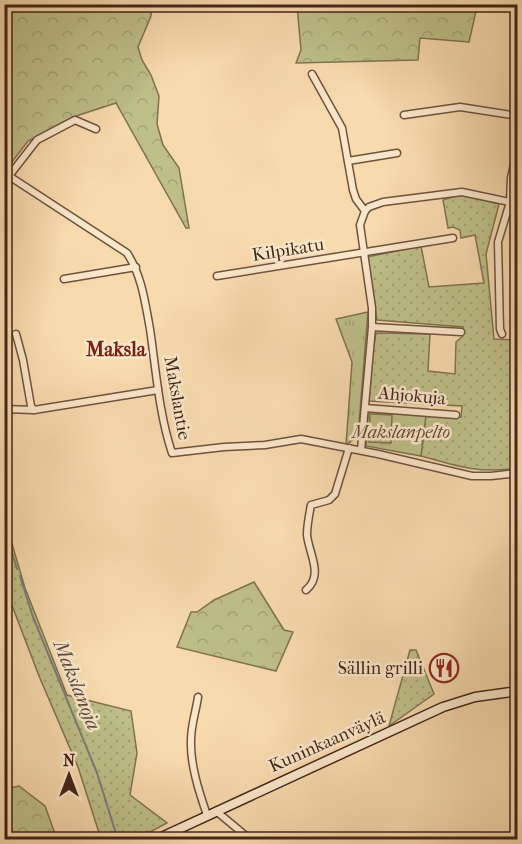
<svg xmlns="http://www.w3.org/2000/svg" width="522" height="844" font-family="'IM FELL French Canon',serif">
	<style>
		.grass { fill: url(#grass-dots); stroke: #807251; stroke-width: 1.5 }
		.forest { fill: url(#forest-crowns); stroke: #807251; stroke-width: 1.5 }
		.park { fill: url(#park-tufts); stroke: #807251; stroke-width: 1.5 }
		.pitch { fill: #bebf89; stroke: #807251; stroke-width: 1.5 }
		.lines { fill: none; stroke-linecap: round; stroke-linejoin: round }
		.stream { stroke: #7c7d77; stroke-width: 2 }
		.street-casing { stroke: #6f523e; stroke-width: 9 }
		.secondary-casing { stroke: #422519; stroke-width: 11 }
		.street { stroke: #fae7ca; stroke-width: 6 }
		.secondary { stroke: #fae7ca; stroke-width: 8 }
		.labels { text-anchor: middle; dominant-baseline: central; stroke-width: 5; stroke-linejoin: round; paint-order: stroke }
		.street-label { font-size: 18px; fill: #422519; stroke: #fae7ca }
		.park-label { font-size: 18px; font-style: italic; fill: #614c35; stroke: #fae7ca }
		.poi-label { font-size: 18px; fill: #422519; stroke: #fae7ca; text-anchor: end }
		.neighbourhood-label { font-size: 20px; font-weight: bold; fill: #7a1f14; stroke: #fae7ca }
		.water-label { font-size: 20px; font-style: italic; fill: #5a4a40; stroke: #fae7ca }
	</style>
	<defs>
		<pattern id="grass-dots" width="8" height="8" patternUnits="userSpaceOnUse" patternTransform="scale(1.5)"><rect width="8" height="8" fill="#bebf89"/><path d="M2 2h.1M6 6h.1" fill="none" stroke="#a4a476" stroke-width="1.8" stroke-linecap="round"/></pattern>
		<pattern id="forest-crowns" width="20" height="18" patternUnits="userSpaceOnUse" patternTransform="scale(1.5)"><rect width="20" height="18" fill="#bebf89"/><path d="M2 6a3 3 0 1 1 6 0M12 15a3 3 0 1 1 6 0" fill="none" stroke="#a4a476"/></pattern>
		<pattern id="park-tufts" width="24" height="20" patternUnits="userSpaceOnUse" patternTransform="scale(1.5)"><rect width="24" height="20" fill="#bebf89"/><path d="M3 7l-1-3M5 7V3M7 7l1-3M15 17l-1-3M17 17v-4M19 17l1-3" fill="none" stroke="#a4a476"/></pattern>
	</defs>
	<rect width="100%" height="100%" fill="#f7daae"/>
	<filter id="stains"><feTurbulence type="fractalNoise" baseFrequency=".00333" numOctaves="4"/><feColorMatrix values="0 0 0 0 .2 0 0 0 0 .09 0 0 0 0 .02 0 0 0 .5 -.17"/></filter>
	<radialGradient id="worn" r=".72"><stop offset=".6" stop-color="#630" stop-opacity="0"/><stop offset="1" stop-color="#630" stop-opacity=".3"/></radialGradient>
	<g class="grass">
		<path d="M462 194 499 204 486 254 494 339 517 340V468C480 474 456 466 421 456L426 415 461 417 462 406 369 401 373 351 376 333 430 334 428 371 455 374 456 342 463 336V327L377 320 367 257 421 246 429 287 484 283 475 235 461 238 460 230 453 227 448 228 443 200Z"/>
		<path d="M5 520 25 588 67 695 131 711 137 753 130 795 167 823 137 839H101L78 767 39 676 5 587Z"/>
		<path d="M410 650H416L434 694 389 726Z"/>
	</g>
	<g class="forest">
		<path d="M5 4 152 5 151 16 138 47 142 60 151 75 159 96 157 124 163 145 179 168 189 228H186L116 103 73 117 28 141 5 171Z"/>
		<path d="M443 5 477 7 469 42 420 38 418 60 296 63 301 50 297 5Z"/>
		<path d="M254 582 284 630 293 632 276 671 177 647 191 612H197L214 600Z"/>
		<path d="M19 786 45 806 57 839H29L6 833 5 789Z"/>
	</g>
	<g class="park">
		<path d="M368 312 358 436 346 445 352 362 336 319Z"/>
		<path d="M368 412 426 415 421 456 366 446Z"/>
	</g>
	<path class="pitch" d="M370 414 392 415 391 443 369 442Z"/>
	<g class="lines">
		<g class="stream">
			<path d="M4 526 17 569"/>
			<path d="M20 576 33 617 97 773 118 840"/>
		</g>
		<g class="street-casing">
			<g id="street">
				<path d="M312 74 342 128 353 190 356 199 365 211"/>
				<path d="M404 115 460 107 518 116"/>
				<path d="M96 129 75 120 37 140 9 176 127 253C142 276 145 302 150 329 156 370 159 414 172 453L224 447 265 445 301 439 378 454 472 476H491L518 473"/>
				<path d="M518 145 511 178 510 202 518 203"/>
				<path d="M348 161 397 153"/>
				<path d="M217 276 453 238"/>
				<path d="M64 279 136 267"/>
				<path d="M372 327 461 332"/>
				<path d="M16 334 23 360 31 406 34 410"/>
				<path d="M365 408 456 415"/>
				<path d="M4 409 34 410 158 390"/>
				<path d="M361 450 372 327V308L360 225 365 211 369 207 383 202 462 192 510 202 498 242 500 329 502 334"/>
				<path d="M306 590C324 575 309 554 307 535 307 525 309 515 311 505L329 500 335 494 349 448"/>
				<path d="M198 697C196 711 191 725 191 740 190 764 199 792 207 815"/>
				<path d="M216 811 251 840"/>
			</g>
		</g>
		<g class="secondary-casing">
			<path id="secondary" d="M155 840 443 707 475 697 518 691"/>
		</g>
		<use href="#street" class="street"/>
		<use href="#secondary" class="secondary"/>
	</g>
	<defs>
		<g id="restaurant-ring" transform="scale(1.5)"><circle r="9.5" fill="#fae7ca" stroke="#8f2418" stroke-width="1.5"/><path d="M-5-6h1v4h1v-4h1v4h1v-4h1v5L-1.5 .5V6h-2V.5L-5-1ZM5-6V6H3V1.5H1.5Q1.5-4 5-6Z" fill="#8f2418"/></g>
	</defs>
	<g fill-rule="evenodd">
		<use href="#restaurant-ring" x="444" y="668"/>
	</g>
	<g class="labels">
		<g class="street-label">
			<text transform="translate(288 250) rotate(-9)">Kilpikatu</text>
			<text transform="translate(412 396) rotate(5)">Ahjokuja</text>
			<text transform="translate(177 398) rotate(80)">Makslantie</text>
			<text transform="translate(327 742) rotate(-24)">Kuninkaanväylä</text>
		</g>
		<g class="park-label">
			<text x="401" y="432">Makslanpelto</text>
		</g>
		<g class="poi-label">
			<text x="423" y="668">Sällin grilli</text>
		</g>
		<g class="neighbourhood-label">
			<text x="116" y="349">Maksla</text>
		</g>
		<g class="water-label">
			<text transform="translate(77 685) rotate(68)">Makslanoja</text>
		</g>
	</g>
	<rect width="522" height="844" fill="none" stroke="#f7daae" stroke-width="24"/>
	<rect x="6" y="6" width="510" height="832" fill="none" stroke="#422519" stroke-width="3"/>
	<rect x="12" y="12" width="498" height="820" fill="none" stroke="#422519" stroke-width="1.5"/>
	<g transform="translate(69 775)" stroke="#fae7ca" stroke-width="4.5" paint-order="stroke">
	<path d="M0-4.5L10 22L0 15L-10 22Z" fill="#422519"/>
	<text y="-9" font-size="16" font-weight="bold" text-anchor="middle" fill="#422519">N</text>
	</g>
	<rect width="100%" height="100%" filter="url(#stains)"/>
	<rect width="100%" height="100%" fill="url(#worn)"/>
</svg>
